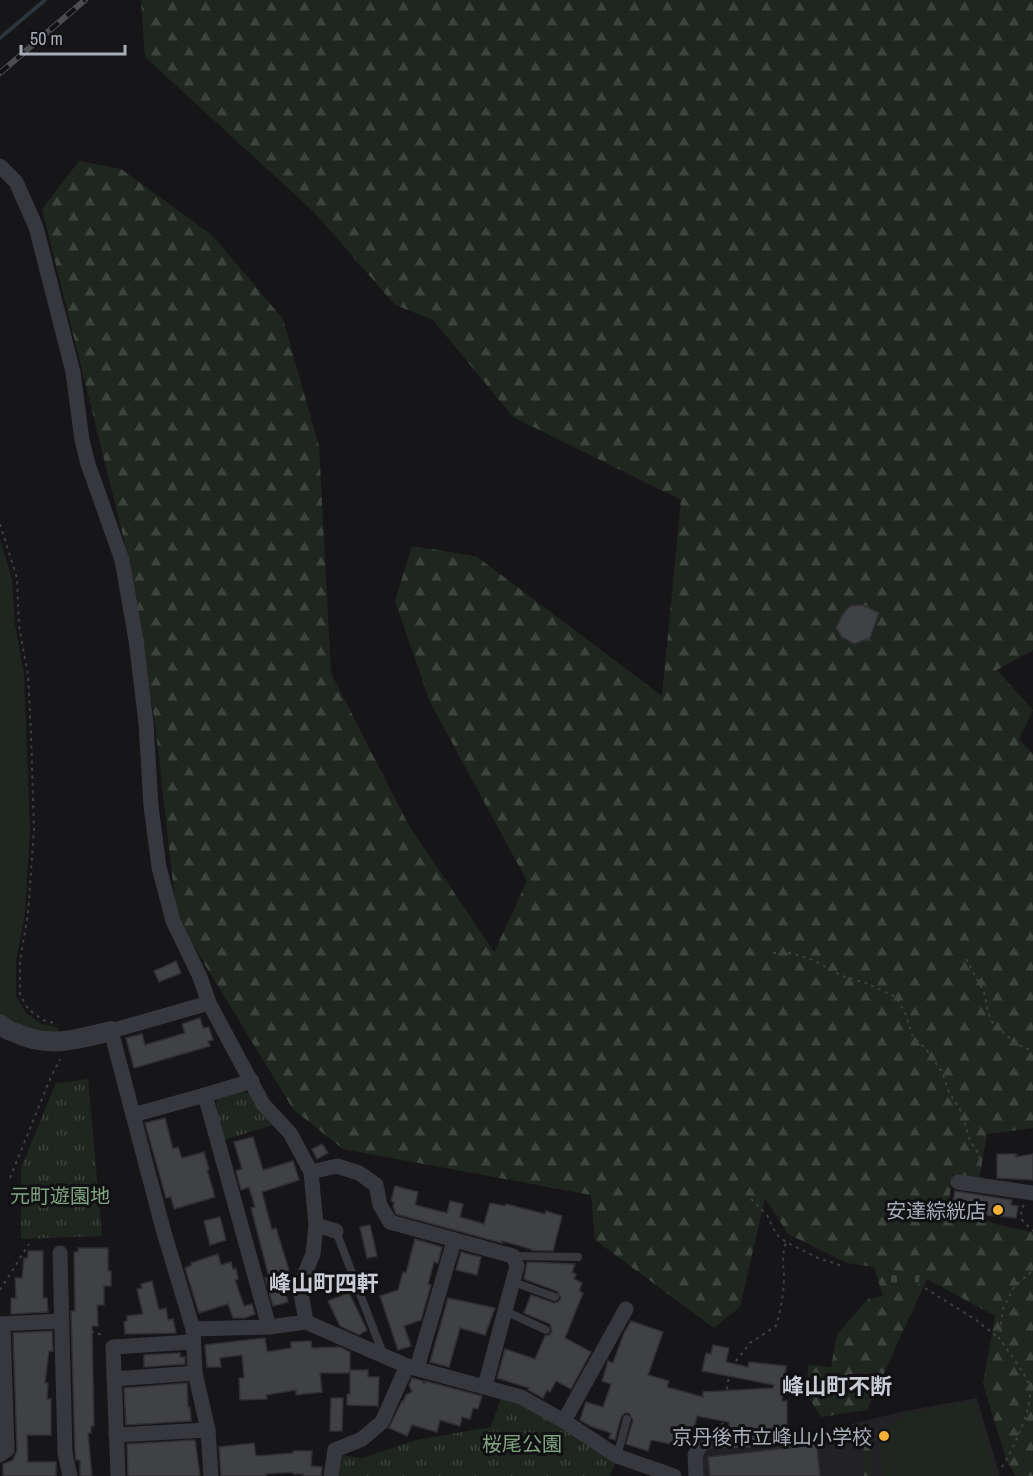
<svg xmlns="http://www.w3.org/2000/svg" width="1033" height="1476" font-family="'Archivo Narrow','Noto Sans JP',sans-serif">
	<style>
		.built { fill: #222225 }
		.green { fill: #1e261f }
		.forest { fill: url(#forest-firs) }
		.cemetery { fill: url(#cemetery-stones) }
		.park { fill: url(#park-tufts) }
		.lines { fill: none; stroke-linecap: round; stroke-linejoin: round }
		.stream { stroke: #2c353c; stroke-width: 4 }
		.building { fill: #404145; stroke: #303034; stroke-width: 1.5 }
		.path { stroke: #3d3f44; stroke-width: 2; stroke-dasharray: 3 4.5; stroke-linecap: butt }
		.service { stroke: #37383d; stroke-width: 8 }
		.minor { stroke: #37383d; stroke-width: 15 }
		.tertiary { stroke: #37383d; stroke-width: 20 }
		.rail-casing { stroke: #4a4c52; stroke-width: 6 }
		.rail { stroke: #111113; stroke-width: 4; stroke-dasharray: 11; stroke-linecap: butt }
		.poi-dot { fill: #f2b134; stroke: #111113; stroke-width: 2 }
		.labels { text-anchor: middle; dominant-baseline: central; stroke-width: 6; stroke-linejoin: round; paint-order: stroke }
		.park-label { font-size: 20px; fill: #7fa381; stroke: #111113 }
		.poi-label { font-size: 20px; fill: #a8adb8; stroke: #111113; text-anchor: end }
		.quarter-label { font-size: 22px; font-weight: bold; fill: #c9ccd4; stroke: #111113 }
	</style>
	<defs>
		<pattern id="forest-firs" width="22" height="20" patternUnits="userSpaceOnUse" patternTransform="scale(1.5)"><rect width="22" height="20" fill="#1e261f"/><path d="M5 1l3.5 6h-7zM16 11l3.5 6h-7z" fill="#3c433d"/></pattern>
		<pattern id="cemetery-stones" width="16" height="16" patternUnits="userSpaceOnUse" patternTransform="scale(1.5)"><rect width="16" height="16" fill="#1e261f"/><path d="M2 7V4a2 2 0 0 1 4 0v3zM10 15v-3a2 2 0 0 1 4 0v3z" fill="#3c433d"/></pattern>
		<pattern id="park-tufts" width="24" height="20" patternUnits="userSpaceOnUse" patternTransform="scale(1.5)"><rect width="24" height="20" fill="#1e261f"/><path d="M3 7l-1-3M5 7V3M7 7l1-3M15 17l-1-3M17 17v-4M19 17l1-3" fill="none" stroke="#3c433d"/></pattern>
	</defs>
	<rect width="100%" height="100%" fill="#161618"/>
	<path class="built" d="M977 1398 1000 1476H701L699 1457 705 1446 749 1437 810 1434 905 1411Z"/>
	<g class="green">
		<path d="M0 540 12 579 15 624 24 674 30 830 25 914 16 961V996L26 1013 41 1024 58 1027V1035C35 1033 17 1030 0 1013Z"/>
		<path d="M974 1401 993 1463 994 1476H882L881 1434 906 1414Z"/>
	</g>
	<g class="forest">
		<path d="M141 0H1033V650L997 670 1033 710 1019 739 1033 754V1128L987 1134 979 1179 953 1174 948 1207 999 1225 1033 1232V1476H1016L1007 1462 983 1384 995 1316 927 1279 867 1410 821 1417 807 1395 808 1365 831 1367 837 1334 868 1299 883 1296 874 1267 847 1263 788 1234 765 1198 740 1307 714 1328 595 1240 591 1195 343 1149 293 1109 177 919 155 723 129 560 42 209 79 161 121 169 212 235 283 319 319 446 331 673 408 824 494 952 527 881 430 702 395 601 412 546 476 556 662 696 681 500 513 417 433 320 395 305 314 212 145 57Z"/>
		<rect x="864" y="1435" width="7" height="41"/>
	</g>
	<path class="cemetery" d="M888 1269 920 1273 918 1288 887 1285Z"/>
	<g class="park">
		<path d="M88 1079 102 1236 21 1239V1168L56 1083Z"/>
		<path d="M239 1091 253 1094 272 1125 224 1140 216 1104 218 1098Z"/>
		<path d="M501 1397 520 1403 616 1461 610 1476H336L340 1455 363 1458 416 1440 491 1427Z"/>
	</g>
	<g class="lines">
		<path class="stream" d="M0 38 45 0"/>
	</g>
	<g class="building">
		<path d="M863 605 879 613 870 638 854 644 842 637 836 628 843 614 850 606Z"/>
		<path d="M176 961 181 973 159 982 154 971Z"/>
		<path d="M200 1018 203 1028 209 1027 213 1040 208 1041 210 1046 134 1068 126 1038 142 1034 145 1045 185 1033 182 1024Z"/>
		<path d="M165 1118 173 1149 178 1147 182 1158 204 1152 209 1169 207 1170 215 1197 174 1209 171 1197 166 1198 145 1123Z"/>
		<path d="M253 1137 263 1170 293 1161 299 1180 262 1192 272 1230 276 1228 288 1267 291 1284 284 1286 288 1302 273 1306 265 1278 269 1277 251 1208 255 1207 249 1187 241 1190 236 1171 242 1169 234 1142Z"/>
		<path d="M322 1144 328 1153 317 1159 312 1149Z"/>
		<path d="M997 1154H1016V1157L1033 1154V1180L997 1178Z"/>
		<path d="M395 1186 418 1192 415 1205 447 1213 450 1201 463 1204 460 1217 484 1224 490 1203 505 1206 506 1204 545 1214 546 1211 562 1216 553 1251 531 1250V1249L502 1241V1243L396 1214 393 1207 394 1202 391 1201Z"/>
		<path d="M955 1191 1012 1200 1011 1205 1018 1206 1016 1218 977 1214 978 1210 952 1206Z"/>
		<path d="M220 1217 226 1240 210 1245 204 1221Z"/>
		<path d="M370 1225 377 1256 367 1258 360 1227Z"/>
		<path d="M415 1239 442 1247 438 1263 434 1262 428 1284 431 1285 421 1320 404 1326 411 1346 398 1350 380 1296 398 1290 403 1272 406 1273Z"/>
		<path d="M78 1248H108V1271H111V1286H104V1305H97L98 1326H92L94 1426H91V1433H88L92 1476H80V1460H76L75 1452 71 1311H75L74 1252H78Z"/>
		<path d="M28 1251H43V1298H47L48 1312 11 1314V1298H16L15 1278H22L24 1258H28Z"/>
		<path d="M461 1252 481 1257 477 1275 456 1270Z"/>
		<path d="M218 1254 221 1265 231 1262 233 1269 236 1268 238 1279 235 1280 244 1306 252 1304 255 1314 245 1318H233L228 1304 199 1313 185 1268 192 1265 191 1263Z"/>
		<path d="M527 1262 575 1264 572 1272 576 1274 574 1279 582 1283 579 1291 583 1293 565 1338 591 1352 571 1389 556 1381 550 1392 547 1390 543 1398 528 1390 529 1388 497 1378 505 1349 535 1359 545 1336 549 1335 552 1332 550 1324 524 1313 531 1295 554 1303 558 1302 561 1298 557 1291 524 1279Z"/>
		<path d="M152 1281 159 1310 166 1308 168 1320 173 1319 176 1333 125 1334 124 1322 127 1321V1316L143 1314 137 1289 142 1288 141 1284Z"/>
		<path d="M349 1293 367 1330 359 1335 340 1326 328 1301Z"/>
		<path d="M448 1298 495 1308 485 1335 460 1328 449 1367 430 1362Z"/>
		<path d="M631 1321 663 1332 648 1375 669 1381 667 1387 703 1397V1392L773 1388 774 1385 702 1371 706 1353 711 1354 713 1345 729 1348 726 1362 748 1367 749 1362 786 1366 782 1401H787V1434H755L748 1430 729 1431V1422L697 1416 693 1432 685 1430 681 1446 651 1440 648 1451 626 1444 633 1420 629 1413H625L621 1417 615 1440 609 1438 611 1433 590 1426 580 1420 586 1402 603 1407 611 1384 602 1381 608 1361 613 1363 624 1333Z"/>
		<path d="M52 1331 53 1351H49L45 1383H48L47 1399H51V1435H27L28 1462H56V1476H3V1464L13 1460 17 1450 13 1333Z"/>
		<path d="M265 1338 267 1352 291 1348V1342L311 1341 312 1348 340 1347 350 1352V1373H320L322 1392 296 1395V1390L266 1395 267 1399 240 1400 239 1378H244L242 1355 220 1358 221 1367H207L205 1345Z"/>
		<path d="M180 1353V1357H185V1364L144 1367V1355Z"/>
		<path d="M350 1370H368V1377H379L378 1406 347 1405V1394H350Z"/>
		<path d="M412 1378 423 1381 424 1384 425 1381 482 1396 478 1409 473 1408 470 1419 462 1417 460 1426 440 1420 437 1432 412 1425 407 1436 389 1428 402 1401 403 1402 406 1395 412 1392 409 1385Z"/>
		<path d="M187 1383 188 1407H190L191 1421 126 1425 124 1388Z"/>
		<path d="M331 1398H343L342 1431H330Z"/>
		<path d="M816 1437 820 1476H710L708 1457 805 1446V1439Z"/>
		<path d="M195 1440 200 1476H128L127 1444Z"/>
		<path d="M254 1443 256 1456 293 1453V1451H312L311 1466 322 1467 321 1476H303V1474H293V1472L266 1474V1476H221L219 1447Z"/>
	</g>
	<g class="lines">
		<g class="path">
			<path d="M0 524 17 578 19 626 28 675 31 733 34 830 28 914 20 961V994L28 1009 43 1020 58 1024"/>
			<path d="M773 953H791L813 960 842 976 866 983 896 997 905 1013 913 1037 926 1049 942 1072 949 1092 962 1113 970 1141 979 1154 981 1171"/>
			<path d="M966 959 984 992 988 1012 992 1022 1016 1044 1033 1051"/>
			<path d="M10 1178 50 1079 60 1059"/>
			<path d="M751 1199 767 1215 776 1234 786 1242 818 1258 843 1266"/>
			<path d="M1024 1205 1021 1210 1022 1220 1033 1231"/>
			<path d="M925 1288 976 1320 999 1338"/>
			<path d="M0 1290 29 1244"/>
			<path d="M76 1330H86L103 1335"/>
			<path d="M722 1426 728 1405 727 1384 735 1362 750 1343 776 1326C781 1310 784 1292 784 1275 783 1262 782 1254 786 1242"/>
			<path d="M1002 1467C1013 1449 1033 1408 1030 1387 1027 1375 1006 1349 999 1338L1003 1309 1014 1287 1033 1270"/>
		</g>
		<g class="service">
			<path d="M336 1231 383 1354"/>
			<path d="M513 1256 578 1257"/>
			<path d="M513 1282 555 1297"/>
			<path d="M505 1311 546 1330"/>
			<path d="M617 1456 627 1419"/>
		</g>
		<g class="minor">
			<path d="M0 166 16 182 36 227 73 372 82 440 88 464 122 560 136 640 146 723 151 806 159 867 173 921 200 977 209 1003 263 1104 290 1133 311 1172 316 1225 313 1254 305 1273 301 1293 306 1322 269 1327 193 1329"/>
			<path d="M209 1003 111 1031 163 1229 193 1329 195 1373 208 1430 211 1476"/>
			<path d="M205 1095 252 1081"/>
			<path d="M133 1115 205 1095 269 1327"/>
			<path d="M311 1172 337 1166 359 1173 376 1185 380 1205 390 1222 513 1256 517 1266 485 1386"/>
			<path d="M958 1182 1033 1193"/>
			<path d="M316 1225 336 1231"/>
			<path d="M60 1253 65 1453 70 1476"/>
			<path d="M306 1322 407 1366 521 1397 564 1421 617 1456 674 1476"/>
			<path d="M0 1324 61 1321"/>
			<path d="M417 1368 454 1241"/>
			<path d="M114 1379 195 1373"/>
			<path d="M564 1421 626 1309"/>
			<path d="M116 1435 208 1430"/>
			<path d="M0 1455 7 1450 3 1324"/>
			<path d="M118 1476 113 1347 192 1342"/>
			<path d="M331 1476 335 1450 362 1439 382 1422 407 1366"/>
			<path d="M696 1476 695 1455 703 1441 748 1440"/>
		</g>
		<path class="tertiary" d="M0 1024C5 1029 9 1031 16 1033 50 1049 77 1039 111 1031"/>
		<g class="rail-casing">
			<path id="rail" d="M0 73 85 0"/>
		</g>
		<use href="#rail" class="rail"/>
	</g>
	<g class="poi-dot">
		<circle cx="998" cy="1210" r="6"/>
		<circle cx="884" cy="1436" r="6"/>
	</g>
	<g class="labels">
		<g class="park-label">
			<text x="60" y="1195">元町遊園地</text>
			<text x="522" y="1443">桜尾公園</text>
		</g>
		<g class="poi-label">
			<text x="986" y="1210">安達綜絖店</text>
			<text x="872" y="1436">京丹後市立峰山小学校</text>
		</g>
		<g class="quarter-label">
			<text x="324" y="1283">峰山町四軒</text>
			<text x="837" y="1386">峰山町不断</text>
		</g>
	</g>
	<path d="M21 45v9h104v-9" fill="none" stroke="#a8adb8" stroke-width="3"/>
	<text x="30" y="45" font-size="18" fill="#a8adb8" stroke="#111113" stroke-width="4.5" paint-order="stroke">50 m</text>
</svg>
